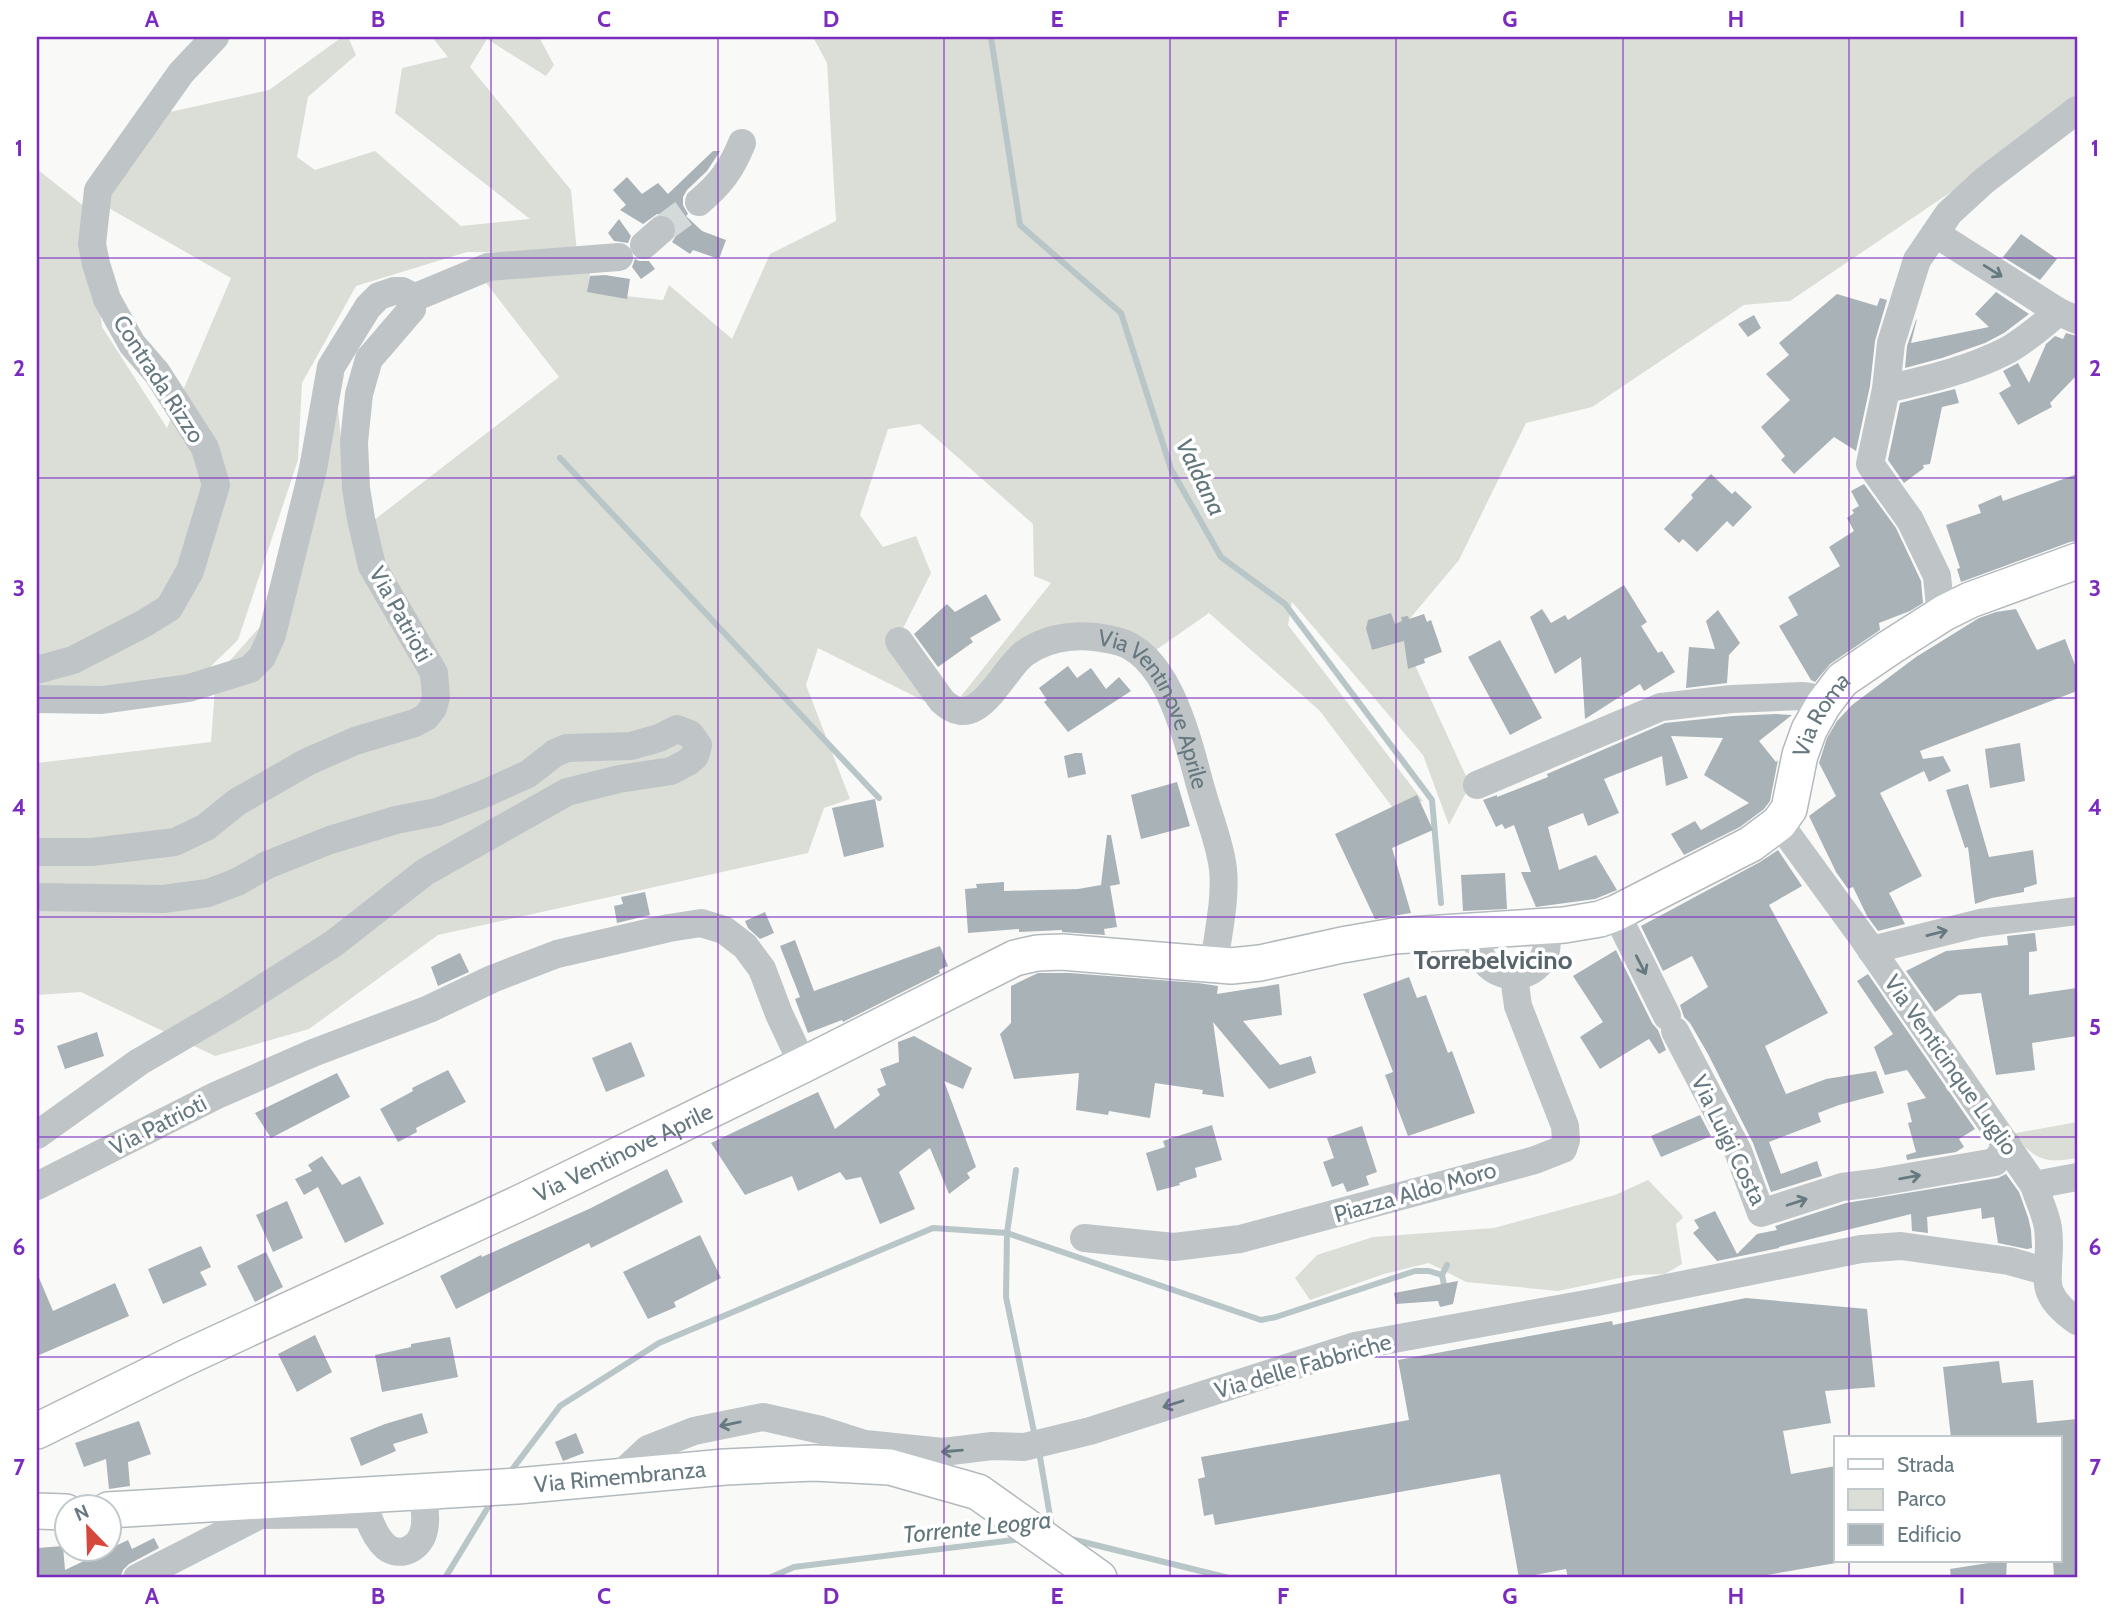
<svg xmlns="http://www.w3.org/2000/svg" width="2114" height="1615" font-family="Cabin,sans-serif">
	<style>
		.green { fill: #dbded7 }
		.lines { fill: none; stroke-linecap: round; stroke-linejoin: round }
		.stream { stroke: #b8c6c8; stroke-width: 6 }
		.building { fill: #a9b2b6 }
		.minor-tunnel { stroke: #d4d9da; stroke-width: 28; stroke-dasharray: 28 14; stroke-linecap: butt }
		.major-casing { stroke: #b3b9bc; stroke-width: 38 }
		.minor { stroke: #bfc5c7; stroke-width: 28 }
		.major { stroke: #fff; stroke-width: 35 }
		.oneway { stroke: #667980 }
		.grid { fill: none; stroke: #7b2cbf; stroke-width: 2; stroke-opacity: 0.55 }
		.labels { text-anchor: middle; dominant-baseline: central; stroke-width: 7; stroke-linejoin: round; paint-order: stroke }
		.street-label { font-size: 23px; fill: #667980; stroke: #fff }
		.water-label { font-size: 24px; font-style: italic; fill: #62777a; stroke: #fff }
		.quarter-label { font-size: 26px; font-weight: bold; fill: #58666c; stroke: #fff }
		.neatline { fill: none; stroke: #7b2cbf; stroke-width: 2.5 }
		.grid-label { font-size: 23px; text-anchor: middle; font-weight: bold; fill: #7b2cbf }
	</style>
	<rect width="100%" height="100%" fill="#f9f9f8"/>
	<g class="green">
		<path d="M342 37H348L356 55 308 97 297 157 315 170 375 151 461 226 530 219 395 113 402 68 448 57 432 37H539L554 65 546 76 487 39 470 67 571 190 577 253 467 252 356 286 302 383 298 460 238 640 207 670 91 700H37V169L85 207 102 327 167 428 231 278 100 203 165 113 269 90Z"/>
		<path d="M813 37H2077V102L2072 110 1790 301 1744 305 1592 407 1526 423 1459 560 1407 622 1366 629 1372 650 1404 641 1470 785 1449 825 1423 755 1292 602 1288 625 1423 801 1393 808 1320 711 1209 613 1143 659 1047 644 950 710 1051 583 1034 576 1033 524 920 424 888 429 860 515 883 547 916 536 931 573 894 646 934 706 818 648 806 685 850 799 824 808 808 853 438 935 309 1029 215 1056 81 992 37 995V763L211 742 216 676 267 619 313 400 335 379 351 538 559 377 469 261 590 272 588 292 663 300 669 285 732 339 770 254 836 221 827 63Z"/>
		<path d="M2077 1122V1158C2040 1164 2038 1159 2011 1134Z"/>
		<path d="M1648 1180 1681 1214 1683 1218 1676 1224 1682 1264 1665 1274 1634 1275 1558 1291 1466 1282 1429 1263 1384 1274 1310 1300 1295 1278 1317 1255 1373 1237 1494 1228 1615 1195Z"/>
	</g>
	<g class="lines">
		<g class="stream">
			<path d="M991 37 1020 225 1121 313 1171 469 1221 557 1285 604 1432 800 1441 903"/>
			<path d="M560 458 879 798"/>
			<path d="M1016 1170 1007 1233 1006 1297 1034 1432"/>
			<path d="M1445 1290 1442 1275 1447 1265"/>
			<path d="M1039 1451 1052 1528"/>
			<path d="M508 1475 560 1406 659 1343 933 1228 1007 1233 1261 1320 1276 1317 1415 1271H1429L1442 1275"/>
			<path d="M1071 1539 1229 1578"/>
			<path d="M445 1578 493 1499"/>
			<path d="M769 1578 794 1567 1022 1539"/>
		</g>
	</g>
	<g class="building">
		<path d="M713 151H720L707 171 687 190 683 197V205L688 214 686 216 702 231 726 240 719 259 693 250 690 254 672 242 676 236 677 227 674 220 667 215 657 214 643 224 620 210 626 205 613 190 627 177 642 194 658 183 668 194Z"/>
		<path d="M619 219 631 236 628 243 614 241 608 233Z"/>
		<path d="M2021 234 2057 259 2040 280 2003 257Z"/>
		<path d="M635 259 639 261H649L655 269 641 279 632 267Z"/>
		<path d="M605 275 630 279 627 299 587 292 590 276Z"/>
		<path d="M1996 292 2029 314 2004 333 1985 343 1942 358 1905 368 1907 346 1916 320 1917 319 1911 343 1989 327 1975 314Z"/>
		<path d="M1837 294 1877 306 1880 298 1887 300 1875 341 1870 386 1856 451 1834 437 1794 474 1781 460 1785 456 1761 427 1790 400 1766 374 1789 355 1779 343Z"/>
		<path d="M1754 315 1761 328 1748 337 1738 324Z"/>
		<path d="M2066 333 2077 336V375L2050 403 2052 407 2018 425 1999 393 2011 386 2003 371 2018 363 2029 383 2046 344 2055 336 2063 339Z"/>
		<path d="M1955 389 1959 403 1942 407 1930 464 1923 465 1924 468 1904 483 1888 460 1900 403Z"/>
		<path d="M1711 474 1732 494 1735 491 1752 507 1733 527 1727 521 1697 552 1683 539 1679 543 1664 529 1693 498 1691 495Z"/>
		<path d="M2077 474V541L2070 542 1961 582 1957 569 1960 568 1946 525 1981 513 1978 505 2001 495 2003 501Z"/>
		<path d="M1864 484 1896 528 1921 581 1923 603 1910 611 1879 623 1880 630 1830 664 1815 682 1811 680 1779 626 1798 615 1788 597 1840 566 1829 547 1854 531 1847 518 1854 513 1852 510 1859 506 1851 491Z"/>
		<path d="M1624 585 1647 622 1641 626 1658 653 1662 651 1675 672 1644 691 1640 684 1585 719 1581 657 1555 674 1530 617 1542 609 1551 623 1565 615 1568 620Z"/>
		<path d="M986 594 1001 620 970 638 973 642 938 667 914 634 947 604 955 612Z"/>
		<path d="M2016 609 2037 650 2065 639 2077 670V691L1920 751 1923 759 1943 756 1951 771 1929 782 1924 771 1880 793 1922 876 1889 893 1905 924 1878 931 1867 916 1853 887 1848 889 1836 872 1809 816 1836 796 1819 763 1827 738 1837 721 1852 705 1916 657 1979 618 1996 612Z"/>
		<path d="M1718 610 1740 643 1729 655 1727 683 1686 688 1689 647 1715 649 1706 621Z"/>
		<path d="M1391 613 1395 624 1402 621 1401 617 1408 616 1409 619 1424 614 1427 622 1431 620 1442 652 1424 659 1425 663 1408 669 1404 641 1372 650 1366 629 1368 620Z"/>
		<path d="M1500 640 1542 718 1510 735 1468 657Z"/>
		<path d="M1068 666 1077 678 1091 668 1106 689 1119 677 1131 691 1068 732 1044 702 1047 700 1039 688Z"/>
		<path d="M1776 714 1792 715 1759 741 1776 762 1778 760 1770 801 1764 809 1740 827 1684 855 1671 834 1695 821 1701 830 1749 803 1704 775 1723 738 1671 736 1688 778 1666 786 1662 756 1604 779 1619 813 1588 826 1583 813 1548 827 1559 870 1596 855 1617 890 1595 899 1536 907 1521 872H1531L1514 825 1505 829 1502 824 1496 827 1483 800 1497 795V797L1548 777 1547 774 1665 723 1733 716Z"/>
		<path d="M2020 743 2025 781 1990 788 1985 749Z"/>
		<path d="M1075 753H1082L1086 774 1068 778 1064 756Z"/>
		<path d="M1177 782 1190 826 1141 839 1131 795Z"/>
		<path d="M1968 784 1989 857 2033 850 2037 884 2024 888V892L1992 898 1975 904 1968 847 1965 848 1946 790Z"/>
		<path d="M1417 795 1433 830 1392 848 1411 913 1375 919 1335 834Z"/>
		<path d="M875 799 884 847 844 857 832 808Z"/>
		<path d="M1107 835H1111L1120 884 1110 886 1117 927 1104 929 1105 935 1062 932V930L1019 932V929L968 933 965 889 977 888 976 884 1004 882V891L1078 889 1101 885Z"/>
		<path d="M1778 850 1802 886 1769 905 1828 1013 1765 1046 1786 1094 1826 1079 1876 1071 1884 1093 1839 1105 1818 1113 1821 1122 1769 1142 1781 1174 1817 1161 1822 1176 1771 1192 1753 1143 1708 1054 1690 1023 1684 1017 1680 1005 1708 987 1692 956 1663 971 1641 926 1760 862Z"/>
		<path d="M1505 873 1507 909 1463 911 1461 875Z"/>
		<path d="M645 892 650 915 617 923 614 906 623 904 621 897Z"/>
		<path d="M765 912 774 933 760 939 748 928 745 921Z"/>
		<path d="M2035 933 2037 951 2029 952V995L2077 988V1036L2032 1043 2035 1070 1996 1075 1981 993 1959 995 1935 1012 1906 971 1946 951 2008 945 2007 936Z"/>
		<path d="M795 940 814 991 940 946 948 966 939 970 940 973 843 1022 842 1020 808 1033 795 999 800 997 780 946Z"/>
		<path d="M1616 950 1652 1023 1658 1030 1666 1050 1659 1054 1649 1039 1600 1069 1580 1037 1603 1022 1573 976Z"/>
		<path d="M460 953 469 972 438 986 431 967Z"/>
		<path d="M1038 973H1070L1198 983 1218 986 1217 994 1279 984 1282 1015 1243 1021 1280 1065 1311 1056 1316 1073 1269 1089 1213 1022 1224 1097 1202 1094 1203 1090 1155 1083 1150 1118 1109 1111 1108 1115 1076 1110 1079 1073 1014 1079 1000 1034 1011 1023V986Z"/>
		<path d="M1868 974 1975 1129 1959 1139 1964 1147 1956 1152 1907 1160 1906 1155 1916 1152 1908 1123 1912 1122 1907 1103 1926 1098 1907 1070 1885 1075 1874 1047 1893 1034 1857 981Z"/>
		<path d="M1409 977 1417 998 1426 995 1448 1053 1452 1051 1475 1113 1408 1136 1385 1075 1393 1072 1363 994Z"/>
		<path d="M97 1032 104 1056 65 1069 57 1046Z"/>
		<path d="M914 1036 972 1068 963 1089 944 1081 976 1167 967 1173 970 1178 949 1194 930 1148 899 1172 915 1209 880 1224 861 1177 846 1180 840 1172 798 1191 792 1176 745 1195 711 1143 818 1092 835 1129 880 1095 877 1089 886 1085 880 1069 899 1062 898 1042Z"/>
		<path d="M631 1042 645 1076 606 1092 592 1058Z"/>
		<path d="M448 1070 466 1102 416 1128 417 1132 398 1142 380 1109 413 1091 412 1088Z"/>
		<path d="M337 1073 350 1097 271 1138 255 1113Z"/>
		<path d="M1700 1115 1711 1136 1661 1157 1651 1136Z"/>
		<path d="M1212 1125 1222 1160 1195 1168 1197 1177 1179 1183 1180 1185 1157 1191 1146 1153 1165 1147 1163 1141Z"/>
		<path d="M1362 1126 1377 1172 1366 1176 1369 1185 1347 1192 1343 1183 1332 1187 1323 1162 1334 1158 1327 1138Z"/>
		<path d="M322 1156 342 1185 360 1176 384 1224 345 1243 318 1187 304 1195 295 1179 312 1171 308 1165Z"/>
		<path d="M667 1169 683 1202 591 1248 589 1243 456 1309 440 1276 481 1255 482 1257 591 1208Z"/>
		<path d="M2006 1174 2019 1192 2028 1217 2031 1230 2032 1248 2027 1249 1998 1243 1994 1217 1982 1219 1981 1208 1927 1217 1928 1233 1912 1231 1911 1214 1779 1247V1248L1717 1261 1693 1233 1699 1228 1694 1220 1715 1211 1737 1254 1757 1234 1777 1230 1775 1226 1846 1203 1998 1178Z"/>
		<path d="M287 1201 303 1238 273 1252 256 1215Z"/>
		<path d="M700 1235 721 1278 674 1302 676 1307 648 1319 623 1272Z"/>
		<path d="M201 1246 211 1267 200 1272 207 1285 163 1304 148 1269Z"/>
		<path d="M266 1252 283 1287 255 1302 237 1266Z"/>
		<path d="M37 1273 53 1311 115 1283 129 1316 37 1356Z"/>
		<path d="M1458 1281 1453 1304 1440 1307 1438 1301 1396 1304 1394 1293Z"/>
		<path d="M1746 1298 1867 1309 1875 1387 1825 1391 1831 1423 1783 1431 1791 1474 1836 1466V1563L1750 1578H1568L1566 1569 1519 1578 1500 1474 1215 1525 1213 1514 1204 1516 1198 1479 1205 1477 1201 1457 1409 1420 1398 1360 1612 1321 1613 1325Z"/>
		<path d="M315 1335 332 1372 297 1392 278 1354Z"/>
		<path d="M450 1337 458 1377 382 1392 375 1355 411 1347V1344Z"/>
		<path d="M1999 1361 2002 1383 2033 1380 2037 1423 2077 1419V1578H2054L2053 1561H2060V1438H1951L1943 1367Z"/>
		<path d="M422 1413 428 1433 393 1444 396 1451 361 1466 350 1438 385 1424Z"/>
		<path d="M139 1421 151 1454 128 1462 130 1486 109 1489 106 1459 84 1467 75 1443Z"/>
		<path d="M576 1433 584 1453 563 1461 555 1442Z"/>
		<path d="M154 1538 159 1548 129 1564 123 1570 120 1578H37V1548L63 1546 65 1570 128 1540 132 1549Z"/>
		<path d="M2001 1561H2007L2006 1578H1951L1950 1569Z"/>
	</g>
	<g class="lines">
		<path class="minor-tunnel" d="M661 230 699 202"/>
		<g class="major-casing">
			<g id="major">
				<path id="s2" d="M37 1431 185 1358 526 1200 803 1065 1015 958 1037 953 1062 952 1231 966 1260 963 1342 945 1394 936 1564 925 1600 919 1616 913 1751 844 1779 823 1789 809 1800 755 1809 730 1823 705 1842 680 1889 648 1944 613 1970 600 2077 561"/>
				<path id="s3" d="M108 1510 517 1486 725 1467 814 1463 890 1467 978 1492 1099 1578"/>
				<path d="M37 1511 66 1512"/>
			</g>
		</g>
		<g class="minor">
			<path d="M699 202C721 183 731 170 742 143"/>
			<path d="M1936 234 2059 312 2077 320"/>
			<path d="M644 245 661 230"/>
			<path d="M411 299 488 267 619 257"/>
			<path d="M1886 389C1926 380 1969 370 2006 351 2025 341 2042 325 2059 312"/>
			<path d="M1944 613 1940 606 1937 576 1910 520 1870 464 1886 389 1891 343 1917 260 1949 213 1985 180 2077 110"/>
			<path id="s1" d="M899 641 942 701C978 736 1002 669 1025 653 1052 634 1086 633 1117 641 1171 655 1189 747 1202 792 1209 817 1220 843 1223 869 1226 900 1218 933 1214 964"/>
			<path d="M37 670 73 660 143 624 169 608 190 571 216 485 205 448 157 373 132 344 107 299 96 264 92 244 98 190 181 73 215 37"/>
			<path d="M37 699 102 700 189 688 250 669 262 657 272 635 313 469 331 367 368 307 379 296 394 291H402L408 294 412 309 369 359 359 394 354 442 356 488 361 519 372 566 434 673 436 697 433 708 426 717 415 723 355 741 307 762 237 802 206 827 175 842 92 852H37"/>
			<path d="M1477 785 1661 707 1732 699 1802 696 1810 697 1823 705"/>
			<path d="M1779 823 1863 938 2034 1185C2038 1199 2046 1214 2048 1228 2054 1274 2031 1289 2077 1321"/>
			<path d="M37 897 163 899 208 893 237 882 267 865 330 840 396 820 437 812 486 793 528 774 555 753 567 748 631 746 659 738 677 729 690 734 698 745 695 756 688 762 671 771 619 779 567 792 425 872 333 944 230 1009 139 1062 37 1135"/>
			<path d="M1616 913 1667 1016"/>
			<path d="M1478 931C1478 938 1477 946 1480 953 1491 981 1533 984 1545 954 1548 946 1547 935 1547 926"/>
			<path d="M1871 950 1980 923 2077 911"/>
			<path d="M1675 1031 1738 1151 1761 1213 1842 1187 1874 1183 1995 1162 2007 1145"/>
			<path d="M2034 1185 2077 1177"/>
			<path d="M37 1186 215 1096 313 1053 429 1009 492 979 557 954 669 928 701 923 724 930 745 946 762 969 779 1014 803 1065"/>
			<path d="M1084 1238 1174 1247 1240 1239 1535 1160 1563 1149 1566 1140 1565 1126 1518 1006 1514 976"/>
			<path d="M618 1477 648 1449 694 1431 763 1417 821 1430 865 1444 943 1452 992 1446 1024 1447 1090 1431 1355 1346 1597 1302 1861 1249 1901 1246 2009 1261 2048 1272"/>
			<path d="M137 1578 260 1515 367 1514C371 1526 376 1538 386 1547 401 1559 421 1547 424 1530 427 1518 424 1504 423 1491"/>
		</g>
		<use href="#major" class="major"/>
	</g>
	<defs><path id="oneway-shaft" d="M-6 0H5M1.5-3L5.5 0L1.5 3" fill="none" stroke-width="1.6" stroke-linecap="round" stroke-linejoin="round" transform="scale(1.75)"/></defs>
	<g class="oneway">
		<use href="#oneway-shaft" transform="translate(1993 271) rotate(32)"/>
		<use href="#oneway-shaft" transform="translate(1937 933) rotate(-14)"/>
		<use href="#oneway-shaft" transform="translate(1641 965) rotate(63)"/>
		<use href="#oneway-shaft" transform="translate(1910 1177) rotate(-10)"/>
		<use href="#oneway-shaft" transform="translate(1797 1202) rotate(-18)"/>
		<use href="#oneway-shaft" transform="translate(1173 1404) rotate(162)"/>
		<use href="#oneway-shaft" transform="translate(730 1424) rotate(168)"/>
		<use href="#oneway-shaft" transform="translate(952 1451) rotate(175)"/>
	</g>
	<path class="grid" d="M265 37V1578M491 37V1578M718 37V1578M944 37V1578M1170 37V1578M1396 37V1578M1623 37V1578M1849 37V1438M37 258H2077M37 478H2077M37 698H2077M37 917H2077M37 1137H2077M37 1357H2077M1849 1561V1578"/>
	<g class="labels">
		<g class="street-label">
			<text transform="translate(159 379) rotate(57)">Contrada Rizzo</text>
			<text transform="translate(401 614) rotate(61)">Via Patrioti</text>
			<text stroke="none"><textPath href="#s2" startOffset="1998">Via Roma</textPath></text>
			<text stroke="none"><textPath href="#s1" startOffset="359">Via Ventinove Aprile</textPath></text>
			<text transform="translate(1951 1065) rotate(55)">Via Venticinque Luglio</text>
			<text transform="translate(158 1125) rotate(-27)">Via Patrioti</text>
			<text transform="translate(1729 1140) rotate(64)">Via Luigi Costa</text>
			<text stroke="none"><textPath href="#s2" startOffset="649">Via Ventinove Aprile</textPath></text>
			<text transform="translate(1415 1192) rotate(-16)">Piazza Aldo Moro</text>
			<text transform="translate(1303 1366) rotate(-16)">Via delle Fabbriche</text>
			<text stroke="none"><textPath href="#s3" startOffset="513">Via Rimembranza</textPath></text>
		</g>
		<g class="water-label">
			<text transform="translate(1201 477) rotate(64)">Valdana</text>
			<text transform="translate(977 1527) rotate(-6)">Torrente Leogra</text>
		</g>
		<g class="quarter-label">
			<text x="1493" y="960">Torrebelvicino</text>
		</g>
	</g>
	<rect width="2114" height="1615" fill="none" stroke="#ffffff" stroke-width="77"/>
	<rect x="1834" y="1436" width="228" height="126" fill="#ffffff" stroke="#c2c9cc" stroke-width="2"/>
	<rect x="1848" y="1459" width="35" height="10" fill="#ffffff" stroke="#c2c9cc" stroke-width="2"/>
	<text x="1897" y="1472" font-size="21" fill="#667980">Strada</text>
	<rect x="1848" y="1489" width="35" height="21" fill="#dbded7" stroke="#c2c9cc" stroke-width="2"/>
	<text x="1897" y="1506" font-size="21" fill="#667980">Parco</text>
	<rect x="1848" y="1524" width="35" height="21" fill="#a9b2b6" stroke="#c2c9cc" stroke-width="2"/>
	<text x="1897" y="1542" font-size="21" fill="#667980">Edificio</text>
	<g transform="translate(88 1528) rotate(337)"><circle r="33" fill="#ffffff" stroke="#c2c9cc" stroke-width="2"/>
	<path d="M0-5L12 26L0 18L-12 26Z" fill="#d6473c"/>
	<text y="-10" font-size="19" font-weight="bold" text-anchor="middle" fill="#667980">N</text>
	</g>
	<rect x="38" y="38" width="2038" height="1538" class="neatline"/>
	<g class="grid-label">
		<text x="152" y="27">A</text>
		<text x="378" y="27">B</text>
		<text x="604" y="27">C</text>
		<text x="831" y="27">D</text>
		<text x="1057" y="27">E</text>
		<text x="1283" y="27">F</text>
		<text x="1510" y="27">G</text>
		<text x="1736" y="27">H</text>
		<text x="1962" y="27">I</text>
		<text x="19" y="156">1</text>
		<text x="2095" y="156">1</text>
		<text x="19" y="376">2</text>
		<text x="2095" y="376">2</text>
		<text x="19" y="596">3</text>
		<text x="2095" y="596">3</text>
		<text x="19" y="815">4</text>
		<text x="2095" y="815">4</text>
		<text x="19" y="1035">5</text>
		<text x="2095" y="1035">5</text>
		<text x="19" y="1255">6</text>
		<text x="2095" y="1255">6</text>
		<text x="19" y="1475">7</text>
		<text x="2095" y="1475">7</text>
		<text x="152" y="1604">A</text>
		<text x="378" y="1604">B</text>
		<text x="604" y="1604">C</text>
		<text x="831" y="1604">D</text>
		<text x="1057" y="1604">E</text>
		<text x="1283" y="1604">F</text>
		<text x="1510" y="1604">G</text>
		<text x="1736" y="1604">H</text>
		<text x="1962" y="1604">I</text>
	</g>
</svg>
